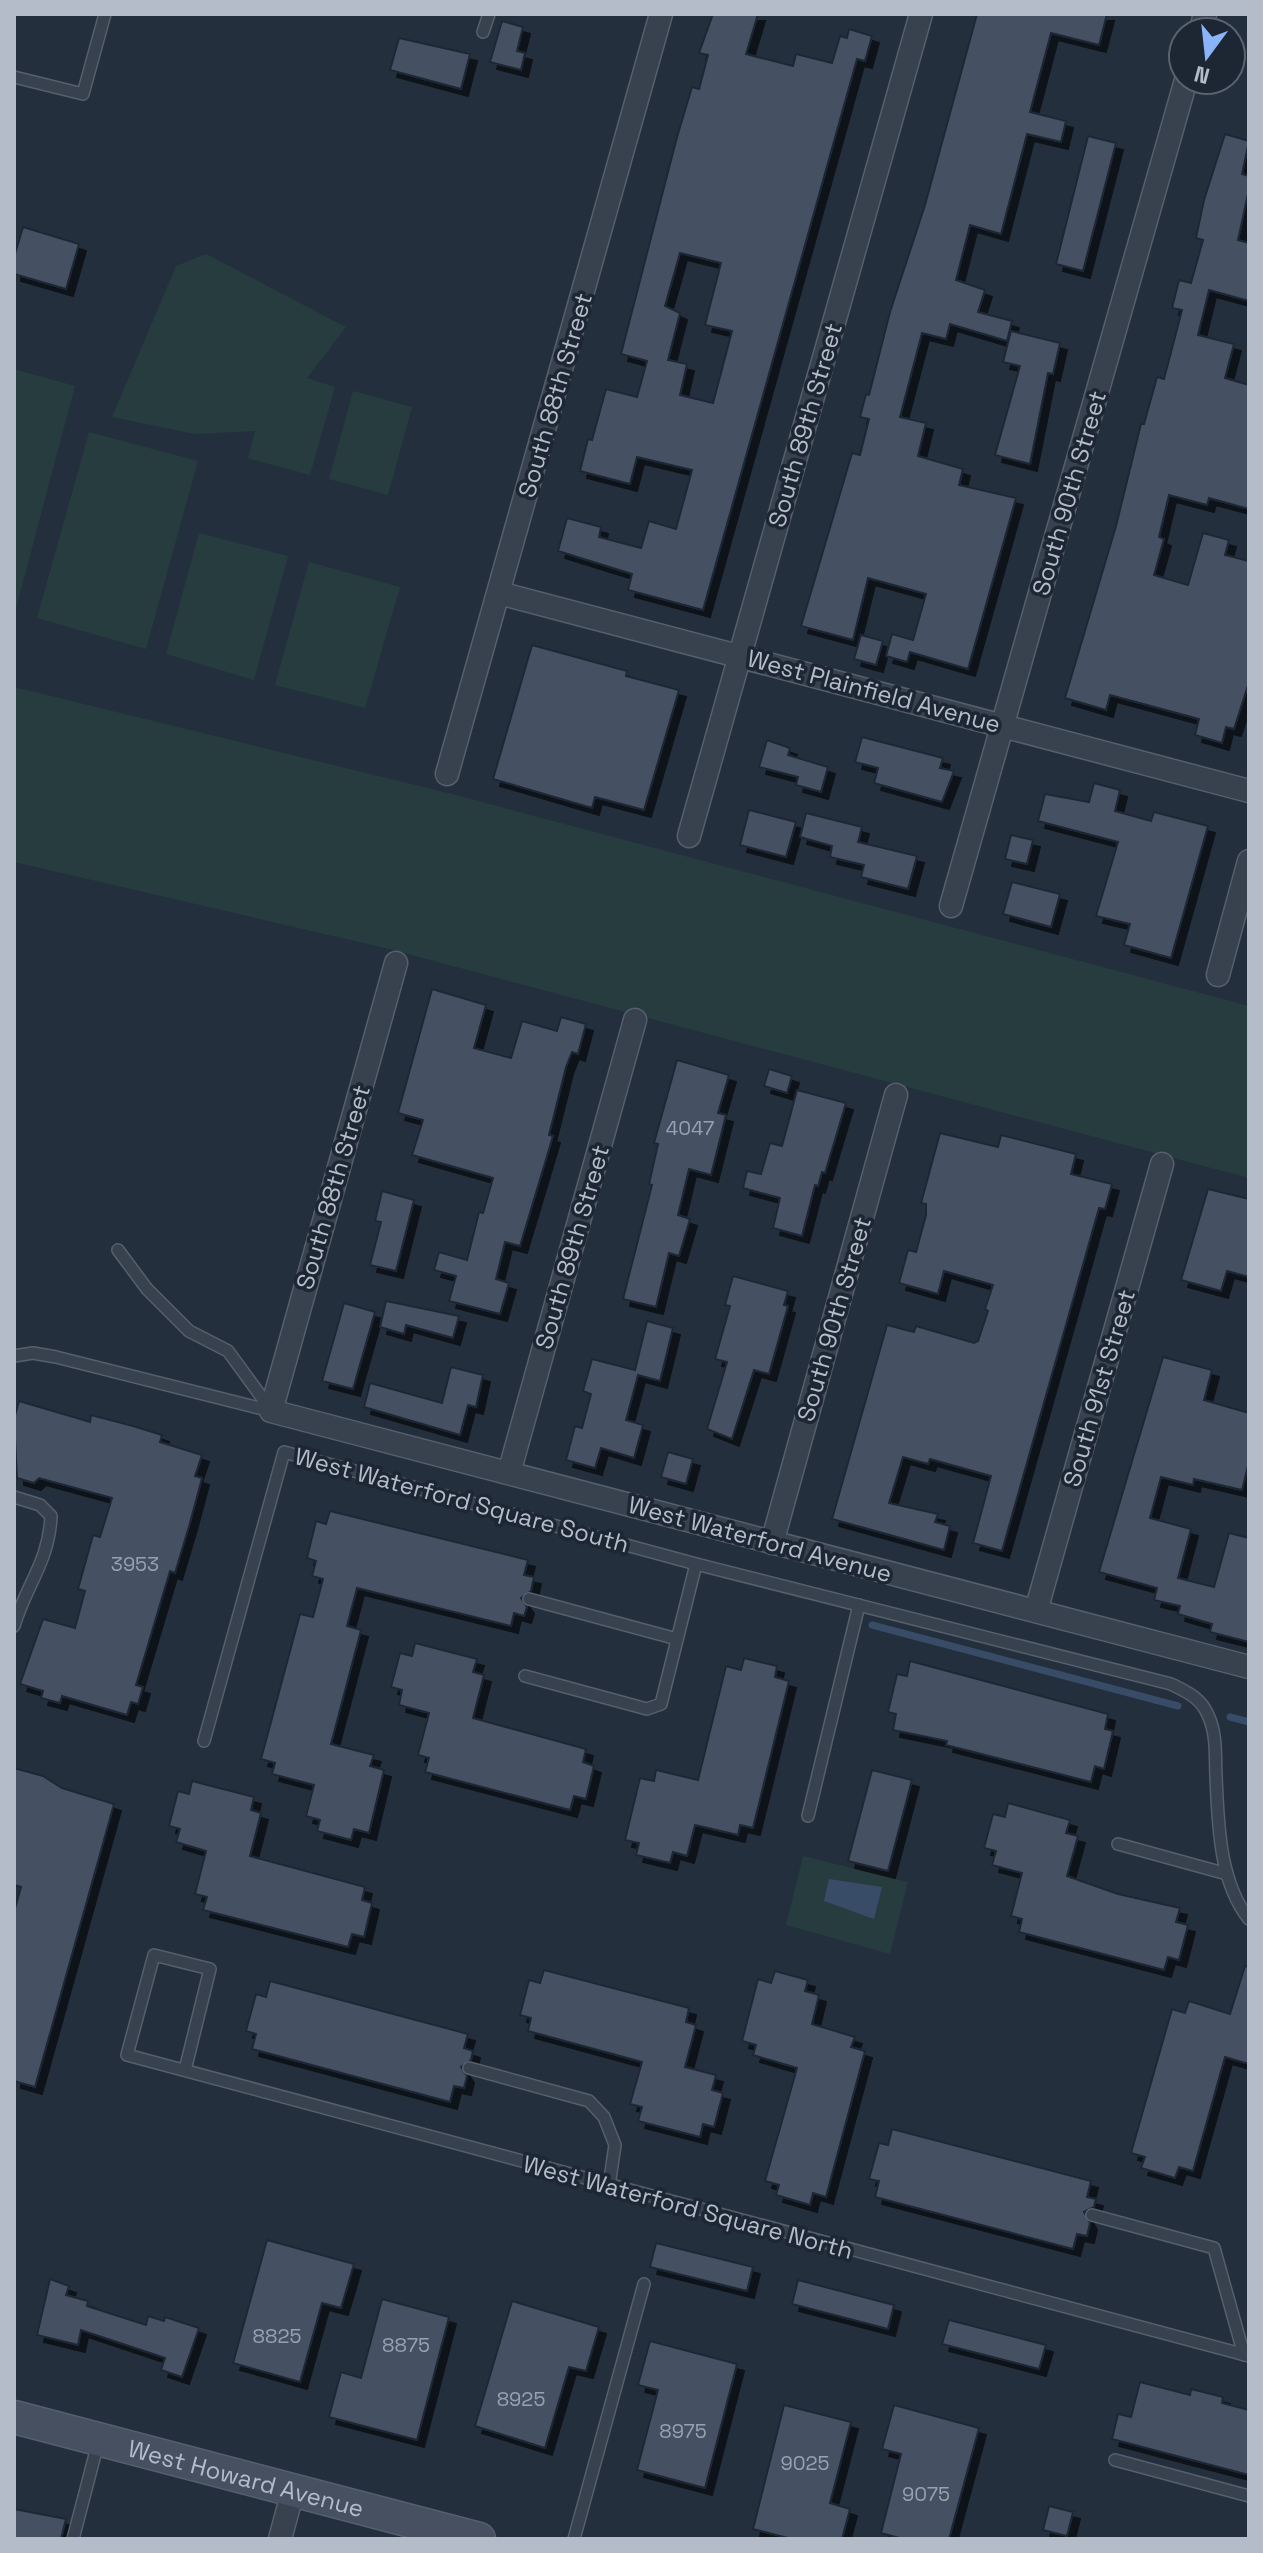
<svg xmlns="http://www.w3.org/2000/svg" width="1263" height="2553" font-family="'Space Grotesk',sans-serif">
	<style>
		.green { fill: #263c3f }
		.water { fill: #394c67 }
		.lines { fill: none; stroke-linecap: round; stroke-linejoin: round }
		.stream { stroke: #394c67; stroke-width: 7 }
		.building { fill: #455162; stroke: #1f2835; stroke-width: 2; fill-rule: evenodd; filter: url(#shadow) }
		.lane-casing { stroke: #565f6c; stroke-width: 14 }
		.street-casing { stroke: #565f6c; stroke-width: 25 }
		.secondary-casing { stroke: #565f6c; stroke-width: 35 }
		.lane { stroke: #38414e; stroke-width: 11 }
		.street { stroke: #38414e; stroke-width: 22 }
		.secondary { stroke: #465061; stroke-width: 32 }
		.labels { text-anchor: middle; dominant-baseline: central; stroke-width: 7; stroke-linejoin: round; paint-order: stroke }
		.number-label { font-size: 20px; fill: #98a1af }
		.street-label { font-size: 24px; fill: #b4bcc9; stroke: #1d2633 }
	</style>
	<defs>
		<filter id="shadow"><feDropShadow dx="7" dy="7" stdDeviation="0" flood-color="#0009"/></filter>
	</defs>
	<rect width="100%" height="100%" fill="#242f3e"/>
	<g class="green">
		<path d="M206 254 346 327 307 378 335 387 310 475 248 458 255 431 195 434 112 417 176 266Z"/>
		<path d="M14 369 75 386 15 612 14 611Z"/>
		<path d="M353 391 412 407 388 495 329 479Z"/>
		<path d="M89 432 198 461 146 649 37 618Z"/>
		<path d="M199 533 288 556 254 680 166 654Z"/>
		<path d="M309 562 400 587 365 708 275 685Z"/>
		<path d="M14 687 452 794 1249 1006V1178L385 948 14 862Z"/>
		<path d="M803 1856 908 1882 890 1954 786 1925Z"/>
	</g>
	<path class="water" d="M829 1879 882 1887 874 1919 824 1901Z"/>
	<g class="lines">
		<g class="stream">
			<path d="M872 1625 1178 1706"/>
			<path d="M1230 1717 1249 1722"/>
		</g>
	</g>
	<g class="building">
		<path d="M713 14H758L746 54 793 66 796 54 832 63 840 36 847 38 849 29 872 36 865 61 857 59 703 610 628 590 632 574 558 551 567 518 601 527 599 537 641 548 649 521 676 529 692 470 637 457 630 484 580 471 588 439 592 440 606 389 637 397 647 361 621 354 677 137 692 87 699 89 708 55 699 53ZM680 253 721 263 705 325 732 331 713 403 680 395 687 364 668 360 680 313 665 306Z"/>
		<path d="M977 14H1107L1099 45 1051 33 1030 112 1066 121 1061 142 1027 134 1001 234 970 225 956 280 985 290 978 312 1012 321 1007 341 950 324 946 339 922 333 900 417 926 423 918 456 963 469 959 485 1016 498 968 669 910 652 907 662 886 656 892 634 913 640 926 594 868 578 853 640 801 626 852 453 860 455 869 419 860 417 866 394 869 395 890 312 925 205Z"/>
		<path d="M502 21 523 27 517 51 525 53 521 70 490 62Z"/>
		<path d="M399 38 470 54 461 89 390 70Z"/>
		<path d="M1225 134 1249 141 1242 174 1249 176V189L1238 240 1249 243V301L1209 290 1198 335 1234 344 1225 378 1249 385V509L1209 498 1207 505 1169 495 1159 537 1164 539 1154 575 1188 585 1203 533 1229 540 1225 555 1249 561V682L1234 729 1226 727 1222 743 1195 735 1199 719 1110 695 1106 710 1065 698 1116 526 1141 424H1144L1157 377 1164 379 1182 310 1172 308 1179 280 1191 283 1203 240 1196 238 1204 200Z"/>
		<path d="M1088 136 1116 143 1083 271 1056 264Z"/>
		<path d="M23 227 79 244 66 289 14 274V257Z"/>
		<path d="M1011 331 1060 343 1053 374 1048 373 1030 464 995 455 1020 366 1003 362Z"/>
		<path d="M861 635 883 641 876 665 854 659Z"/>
		<path d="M532 645 627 671 626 676 679 690 644 810 595 797 592 808 493 779Z"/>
		<path d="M862 737 943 758 940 768 954 771 942 802 874 783 878 768 855 762Z"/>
		<path d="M767 740 790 748 788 755 828 767 821 792 796 785 798 777 759 767Z"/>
		<path d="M1094 783 1120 790 1115 811 1151 821 1154 812 1208 826 1171 958 1124 945 1130 924 1096 916 1118 842 1038 821 1045 794 1089 802Z"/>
		<path d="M749 810 796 822 786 857 740 845Z"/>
		<path d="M806 813 862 827 858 842 917 856 908 889 861 877 864 865 830 857 832 846 800 837Z"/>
		<path d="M1011 835 1033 840 1027 864 1005 859Z"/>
		<path d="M1012 882 1060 894 1051 927 1003 914Z"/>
		<path d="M432 989 486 1005 474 1048 511 1058 522 1021 557 1031 561 1017 586 1024 578 1054 572 1052 566 1067 549 1135 553 1136 520 1246 505 1242 496 1279 509 1283 500 1314 449 1301 456 1276 434 1270 439 1252 467 1260 479 1212 483 1213 493 1178 412 1155 423 1120 398 1113Z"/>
		<path d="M677 1060 729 1075 718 1113 726 1115 711 1175 689 1169 678 1215 690 1219 679 1256 669 1253 656 1307 623 1299 652 1185 649 1184 658 1144 654 1143Z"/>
		<path d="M769 1069 792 1076 787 1093 764 1086Z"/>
		<path d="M797 1090 846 1103 825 1173 822 1172 818 1186 815 1185 802 1236 773 1228 780 1198 743 1188 747 1171 761 1174 770 1143 782 1146Z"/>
		<path d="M940 1133 998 1147 1001 1135 1076 1154 1071 1174 1112 1184 1105 1209 1099 1208 1002 1551 973 1543 991 1476 930 1459 928 1464 903 1457 889 1503 938 1514 935 1522 950 1526 944 1550 832 1519 887 1325 914 1332 916 1326 974 1343 978 1341 988 1311 985 1309 993 1285 944 1271 938 1294 899 1283 908 1250 916 1252 926 1215V1204L921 1203Z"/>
		<path d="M1208 1189 1249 1199V1277L1227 1271 1221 1291 1181 1280Z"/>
		<path d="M382 1191 414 1200 396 1271 370 1265 381 1222 375 1221Z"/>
		<path d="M733 1276 788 1291 784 1305 788 1306 769 1374 754 1370 732 1439 707 1429 727 1362 715 1359 730 1306 725 1305Z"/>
		<path d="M386 1301 459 1316 453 1338 406 1325 404 1334 380 1327Z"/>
		<path d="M344 1303 375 1312 353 1389 322 1381Z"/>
		<path d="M647 1321 673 1328 660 1381 638 1375 626 1420 643 1425 634 1458 601 1448 595 1468 566 1460 575 1426 582 1428 591 1394 583 1391 592 1359 635 1370Z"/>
		<path d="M1163 1357 1212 1370 1204 1400 1249 1413V1462L1242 1490 1194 1479 1193 1485 1161 1477 1150 1518 1191 1529 1178 1578 1214 1587 1229 1533 1249 1538V1642L1210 1632 1212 1624 1178 1614 1180 1606 1154 1600 1157 1588 1099 1572Z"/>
		<path d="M451 1367 483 1375 476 1407 468 1405 460 1435 364 1407 370 1383 442 1403Z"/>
		<path d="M19 1401 90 1422 91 1415 133 1426 162 1435 160 1442 202 1455 195 1476 202 1478 190 1523 175 1573 170 1571 136 1685 143 1687 138 1704 131 1702 127 1715 62 1696 60 1703 41 1698 43 1691 20 1684 43 1619 75 1628 85 1591 78 1589 93 1535 100 1537 112 1498 39 1478 34 1483 17 1478 14 1419Z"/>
		<path d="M668 1452 693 1459 686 1484 661 1477Z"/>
		<path d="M330 1511 528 1560 524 1575 534 1577 531 1591 521 1598 527 1607 524 1616 514 1613 511 1626 357 1588 347 1626 361 1630 331 1744 374 1755 370 1766 384 1770 369 1833 354 1829 351 1840 317 1831 320 1820 306 1816 314 1785 272 1774 275 1763 261 1759 300 1614 313 1617 323 1579 312 1576 316 1561 307 1558 316 1521 326 1524Z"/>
		<path d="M415 1643 477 1659 473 1672 484 1675 473 1718 586 1749 583 1762 594 1766 586 1799 574 1796 570 1810 425 1772 429 1758 418 1755 429 1713 399 1705 402 1690 391 1687 400 1653 412 1656Z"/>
		<path d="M744 1658 777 1666 775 1677 789 1681 753 1828 740 1825 738 1835 695 1825 687 1856 673 1852 670 1863 636 1855 639 1843 625 1840 640 1778 654 1781 656 1770 698 1780 726 1666 741 1670Z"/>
		<path d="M910 1661 1108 1714 1105 1729 1113 1731 1104 1769 1095 1766 1091 1782 946 1745 947 1741 893 1730 896 1714 888 1712 897 1674 907 1676Z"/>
		<path d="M14 1768 43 1776 62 1788 114 1804 35 2087 14 2081V1912L21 1887 14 1885Z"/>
		<path d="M872 1770 912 1780 888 1871 848 1861Z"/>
		<path d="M192 1781 254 1797 251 1810 261 1813 250 1856 365 1887 362 1900 372 1903 364 1937 352 1934 348 1947 203 1910 207 1897 195 1894 206 1851 176 1842 180 1829 169 1826 178 1791 189 1794Z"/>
		<path d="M1008 1803 1070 1820 1066 1833 1078 1836 1067 1876 1118 1894 1180 1908 1176 1922 1188 1925 1179 1960 1168 1957 1164 1970 1019 1932 1022 1919 1011 1916 1022 1873 992 1865 996 1851 984 1848 993 1814 1005 1817Z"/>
		<path d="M1245 1966 1249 1967V2064L1225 2057 1193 2171 1179 2167 1175 2178 1141 2168 1145 2157 1131 2153 1172 2009 1185 2013 1189 2001 1230 2014Z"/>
		<path d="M544 1970 689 2008 686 2022 696 2025 685 2067 716 2075 712 2090 723 2093 714 2127 703 2124 700 2137 638 2121 642 2107 630 2104 642 2062 528 2031 531 2018 520 2015 529 1980 540 1983Z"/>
		<path d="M775 1971 808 1980 805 1991 819 1995 812 2024 855 2037 851 2047 865 2051 826 2197 813 2193 810 2205 776 2195 779 2185 765 2181 797 2068 753 2055 756 2045 742 2041 758 1979 771 1983Z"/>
		<path d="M270 1981 468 2034 464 2048 473 2051 471 2060 461 2067 467 2076 464 2088 454 2086 450 2102 252 2049 256 2034 246 2031 256 1994 266 1997Z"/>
		<path d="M892 2129 1091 2181 1087 2197 1096 2199 1094 2207 1084 2212 1090 2223 1087 2236 1077 2234 1073 2249 875 2197 879 2181 869 2179 879 2143 888 2145Z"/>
		<path d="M267 2240 354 2264 341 2308 322 2303 300 2382 233 2363Z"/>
		<path d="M656 2243 753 2267 747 2291 650 2267Z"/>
		<path d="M50 2279 69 2286 66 2295 88 2301 87 2306 146 2325 148 2316 164 2321 165 2317 199 2328 182 2377 161 2370 165 2358 81 2330 78 2345 37 2335Z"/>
		<path d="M798 2280 894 2305 888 2329 792 2304Z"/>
		<path d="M382 2299 449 2317 417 2440 329 2417 341 2372 361 2378Z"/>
		<path d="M512 2301 599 2327 586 2371 569 2367 545 2448 475 2426Z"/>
		<path d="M949 2320 1046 2345 1039 2369 942 2344Z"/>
		<path d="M650 2341 737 2364 705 2488 637 2470 658 2390 638 2385Z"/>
		<path d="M1140 2382 1190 2395 1191 2389 1223 2397 1222 2403 1249 2410V2475L1112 2439 1118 2414 1131 2417Z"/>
		<path d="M784 2405 851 2422 830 2503 850 2509 842 2539H792L753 2529Z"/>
		<path d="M894 2405 979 2428 949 2539H903L881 2533 901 2454 882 2449Z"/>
		<path d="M1049 2506 1073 2512 1067 2536 1043 2530Z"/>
		<path d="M14 2509 66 2519 61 2539H14Z"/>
	</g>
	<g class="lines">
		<g class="lane-casing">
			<g id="lane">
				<path d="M483 32 489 14"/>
				<path d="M14 77 83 94 105 14"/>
				<path d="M118 1250 147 1289 189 1331 228 1351 271 1410"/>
				<path d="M14 1356 33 1353 56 1357 271 1411"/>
				<path d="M14 1497 40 1505 51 1516C49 1562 26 1585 14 1626"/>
				<path d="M529 1599 677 1639"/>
				<path d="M525 1676 647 1709 661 1704 696 1564"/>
				<path d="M204 1741 284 1452 696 1564 1171 1684C1187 1692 1201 1698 1208 1715 1217 1734 1215 1755 1216 1776 1218 1822 1219 1882 1249 1919"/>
				<path d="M808 1816 859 1605"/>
				<path d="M1118 1844 1227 1874"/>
				<path d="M469 2068 589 2101 604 2117 615 2145 609 2186"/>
				<path d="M185 2070 210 1969 154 1955 127 2055 1249 2356"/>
				<path d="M1092 2215 1214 2248 1244 2355"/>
				<path d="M1115 2460 1249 2496"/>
				<path d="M73 2539 98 2443"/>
				<path d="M574 2539 644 2284"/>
			</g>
		</g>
		<g class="street-casing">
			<g id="street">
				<path d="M1200 32 1205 14"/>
				<path d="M499 593 1249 791"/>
				<path d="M447 774 661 14"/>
				<path d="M689 836 921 14"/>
				<path d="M951 906 1186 80"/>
				<path d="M396 963 271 1411 1249 1667"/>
				<path d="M1218 975 1249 861"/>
				<path d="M509 1473 635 1020"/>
				<path d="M772 1543 896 1095"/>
				<path d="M1036 1611 1162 1164"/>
				<path d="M280 2539 293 2491"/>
			</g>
		</g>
		<g class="secondary-casing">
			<g id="secondary">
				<path id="s1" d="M14 2417 479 2539"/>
			</g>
		</g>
		<use href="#lane" class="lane"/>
		<use href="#street" class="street"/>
		<use href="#secondary" class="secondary"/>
	</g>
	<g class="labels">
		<g class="number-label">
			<text x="690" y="1128">4047</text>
			<text x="135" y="1564">3953</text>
			<text x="277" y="2336">8825</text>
			<text x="406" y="2345">8875</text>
			<text x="521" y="2399">8925</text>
			<text x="683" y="2431">8975</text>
			<text x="805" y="2463">9025</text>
			<text x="926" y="2494">9075</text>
		</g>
		<g class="street-label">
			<text transform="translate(555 395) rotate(-74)">South 88th Street</text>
			<text transform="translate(805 425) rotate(-74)">South 89th Street</text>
			<text transform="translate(1069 493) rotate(-74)">South 90th Street</text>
			<text transform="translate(874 691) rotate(15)">West Plainfield Avenue</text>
			<text transform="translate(333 1187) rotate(-74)">South 88th Street</text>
			<text transform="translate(572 1247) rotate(-74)">South 89th Street</text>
			<text transform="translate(834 1319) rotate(-74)">South 90th Street</text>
			<text transform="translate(1099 1388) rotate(-74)">South 91st Street</text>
			<text transform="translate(462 1500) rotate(15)">West Waterford Square South</text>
			<text transform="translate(760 1539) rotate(15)">West Waterford Avenue</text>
			<text transform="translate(688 2207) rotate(15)">West Waterford Square North</text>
			<text stroke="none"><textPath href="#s1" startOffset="240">West Howard Avenue</textPath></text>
		</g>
	</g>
	<rect width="1263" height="2553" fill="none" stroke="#b4bcc9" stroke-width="32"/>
	<g transform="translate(1207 56) rotate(195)"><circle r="38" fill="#1d2633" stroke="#59626f" stroke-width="2"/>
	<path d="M0-6L14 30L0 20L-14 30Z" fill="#8ab4f8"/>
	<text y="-12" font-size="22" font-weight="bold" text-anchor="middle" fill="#b4bcc9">N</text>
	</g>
</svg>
